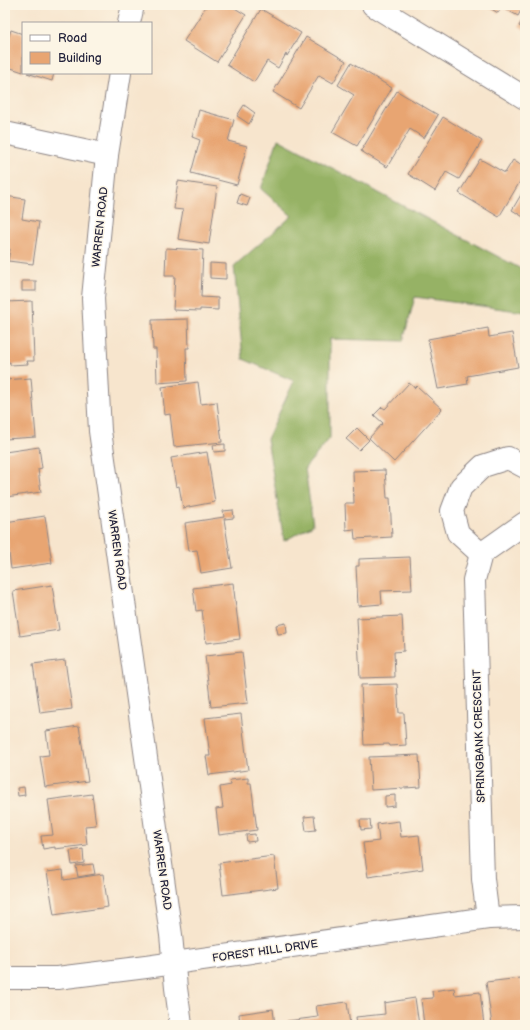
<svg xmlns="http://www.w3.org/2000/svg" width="530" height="1030" font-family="'Balsamiq Sans',sans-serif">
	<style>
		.forest { fill: #96b265; stroke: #5c6a50 }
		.building { fill: #e8a572 }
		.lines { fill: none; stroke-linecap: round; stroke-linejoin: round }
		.minor-casing { stroke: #8c8484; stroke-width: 24 }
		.minor { stroke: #fff; stroke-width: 22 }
		.labels { text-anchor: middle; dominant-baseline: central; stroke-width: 3; stroke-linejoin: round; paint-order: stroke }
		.street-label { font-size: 11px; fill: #22223b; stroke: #fcf5e5 }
	</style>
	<rect width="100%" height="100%" fill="#fcf5e5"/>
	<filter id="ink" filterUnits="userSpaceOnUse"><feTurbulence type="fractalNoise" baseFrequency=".025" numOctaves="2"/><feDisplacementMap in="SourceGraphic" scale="8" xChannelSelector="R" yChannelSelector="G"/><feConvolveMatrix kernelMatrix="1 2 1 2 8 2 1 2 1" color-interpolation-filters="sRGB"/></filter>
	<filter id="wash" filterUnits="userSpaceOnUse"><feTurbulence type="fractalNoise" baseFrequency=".012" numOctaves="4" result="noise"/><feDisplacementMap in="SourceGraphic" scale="16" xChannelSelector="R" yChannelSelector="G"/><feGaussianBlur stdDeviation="0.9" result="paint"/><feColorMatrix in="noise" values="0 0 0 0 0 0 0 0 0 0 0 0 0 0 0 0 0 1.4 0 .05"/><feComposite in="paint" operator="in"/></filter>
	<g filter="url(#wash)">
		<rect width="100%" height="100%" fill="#f7e5cd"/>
		<path class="forest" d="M278 139 525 271V312L415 297 403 341 330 339V438L305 468 313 525 284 541 267 439 294 381 243 359 234 266 292 216 261 189Z"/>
		<g id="blocks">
			<g class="building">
				<path d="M207 5H230L246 15 217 62 184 41Z"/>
				<path d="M485 5H524L518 16 502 7 498 13Z"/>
				<path d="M261 9 301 33 287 56 286 54 278 68 267 61 254 82 227 65Z"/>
				<path d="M525 15V30L519 26Z"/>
				<path d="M11 30 23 34V72L5 66V48Z"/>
				<path d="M306 37 346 61 333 83 319 75 299 108 273 92Z"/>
				<path d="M351 63 392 88 357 146 332 132 354 95 338 85Z"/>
				<path d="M27 73H54L52 81Z"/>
				<path d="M397 91 438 115 424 138 410 129 387 167 361 151Z"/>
				<path d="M244 105 255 113 249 124 237 116Z"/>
				<path d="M199 110 234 120 228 141 247 146 237 185 191 173 200 140 192 137Z"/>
				<path d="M443 117 482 141 459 179 446 172 435 191 408 174Z"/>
				<path d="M480 159 505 173 513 160 525 168V173L499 217 459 193Z"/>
				<path d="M178 181 217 187 209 244 178 239 183 210 174 209Z"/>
				<path d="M525 188V218L512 210Z"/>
				<path d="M240 194 250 198 247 206 237 203Z"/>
				<path d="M5 196 25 199 22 219 39 222 33 264 8 261 10 249 5 248Z"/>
				<path d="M166 248 203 250 201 297 218 298V310L200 309V311L173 310 175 276H165Z"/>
				<path d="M210 263 226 264V279L210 278Z"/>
				<rect x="22" y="281" width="14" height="10"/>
				<path d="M32 301 34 361H27L28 364 10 365V362L5 363V302Z"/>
				<path d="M188 319 189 348H186L187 381 157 383 156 349H153L152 320Z"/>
				<path d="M488 328 489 337 512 333 518 367 467 376 468 384 438 389 428 339Z"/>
				<path d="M31 378 36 437 5 439V380Z"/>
				<path d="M198 382 201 404 217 402 222 442 174 447 170 414 165 415 162 387Z"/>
				<path d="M409 383 415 388 417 386 442 409 394 462 369 438 383 423 374 415 382 407 385 409Z"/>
				<path d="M357 428 369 440 359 450 346 439Z"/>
				<path d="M225 444V451L214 452 213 445Z"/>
				<path d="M39 447 42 468 38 469 41 492 6 497 5 487V452Z"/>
				<path d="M207 452 215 502 183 508 179 486 176 487 171 458Z"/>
				<path d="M385 470 387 498H390L392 537 355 539 354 529 346 530 345 503H354L353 471Z"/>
				<path d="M233 510 234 518 224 519 232 568 201 573 197 550 189 551 185 523 224 517 223 511Z"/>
				<path d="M45 516 52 563 11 569 5 522Z"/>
				<path d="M410 557 412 590 381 591 382 604 358 606 356 566H359V559Z"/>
				<path d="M233 583 240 639 206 643 202 610 196 611 193 588Z"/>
				<path d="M52 585 59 630 20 636 13 591Z"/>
				<path d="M402 616 404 651 394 652 395 677 360 678 357 618Z"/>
				<path d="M286 623 287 633 278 634 276 625Z"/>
				<path d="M242 652 248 703 211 707 205 656Z"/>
				<path d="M65 660 72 709 40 713 33 664Z"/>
				<path d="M397 684 399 713H404L406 745 390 746 389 744 364 745 361 685Z"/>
				<path d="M241 714 248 770 209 775 206 756H210L205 718Z"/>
				<path d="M79 726 88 781 45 787 40 756 49 755 46 731Z"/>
				<path d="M419 755 421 787 371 790 369 757Z"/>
				<path d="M248 778V783H251L257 830 219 835 216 809 223 808 220 787 231 785 230 780Z"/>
				<path d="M24 787 25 795 18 796 17 788Z"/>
				<path d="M92 794 96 825 85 826 87 845 55 849V847L43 849 41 836 53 835 48 800Z"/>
				<path d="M395 795V806L385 807V796Z"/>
				<path d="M314 816 316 830 306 831 304 817Z"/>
				<path d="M360 820H370L371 829 361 830Z"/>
				<path d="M399 821 401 837 419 835 423 869 368 877 363 843 379 841 377 824Z"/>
				<path d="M255 834 256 841 247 842 246 835Z"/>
				<path d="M83 849 84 863 72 865 70 851Z"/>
				<path d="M274 856 278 888 223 895 219 863Z"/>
				<path d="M93 864 95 874 78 877 76 866Z"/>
				<path d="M63 870 64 880 103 874 108 907 54 915 47 872Z"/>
				<path d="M521 978 525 1004V1025H492L486 982Z"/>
				<path d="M454 988 455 995 480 992 484 1025H424L421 999 433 998 432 991Z"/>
				<path d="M415 998 419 1025H357L356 1017 385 1014 384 1003Z"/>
				<path d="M347 1002 350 1025H288L287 1021 318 1017 316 1006Z"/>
				<path d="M273 1009 275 1025H240L239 1014Z"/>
			</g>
		</g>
	</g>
	<g filter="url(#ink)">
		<use href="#blocks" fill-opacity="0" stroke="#8c8484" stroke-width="1"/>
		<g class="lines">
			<g class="minor-casing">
				<g id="minor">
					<path d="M373 5 525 98"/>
					<path d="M129 23 133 5"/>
					<path d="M120 73 107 155 93 298 100 431 171 935 176 988 181 1025"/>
					<path d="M5 133 107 155"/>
					<path d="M481 554 458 533 452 511 461 487 483 466 508 458 525 467"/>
					<path d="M488 918 483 879 474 580 481 554 525 523"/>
					<path d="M5 978H57L146 967 488 918 525 917"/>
				</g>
			</g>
			<use href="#minor" class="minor"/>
		</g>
	</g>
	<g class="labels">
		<g class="street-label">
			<text transform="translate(100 227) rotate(-84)">WARREN ROAD</text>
			<text transform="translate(117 550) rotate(82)">WARREN ROAD</text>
			<text transform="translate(479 736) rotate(-92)">SPRINGBANK CRESCENT</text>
			<text transform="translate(162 870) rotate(82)">WARREN ROAD</text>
			<text transform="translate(265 951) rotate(-8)">FOREST HILL DRIVE</text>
		</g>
	</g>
	<rect width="530" height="1030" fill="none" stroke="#fcf5e5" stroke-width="20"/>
	<rect x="22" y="22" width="130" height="52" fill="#fcf5e5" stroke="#a5a1a1"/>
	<rect x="30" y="35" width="20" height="6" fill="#ffffff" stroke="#a5a1a1"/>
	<text x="58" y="42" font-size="12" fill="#22223b">Road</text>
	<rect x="30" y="52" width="20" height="12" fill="#e8a572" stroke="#a5a1a1"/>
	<text x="58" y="62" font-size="12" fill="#22223b">Building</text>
</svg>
